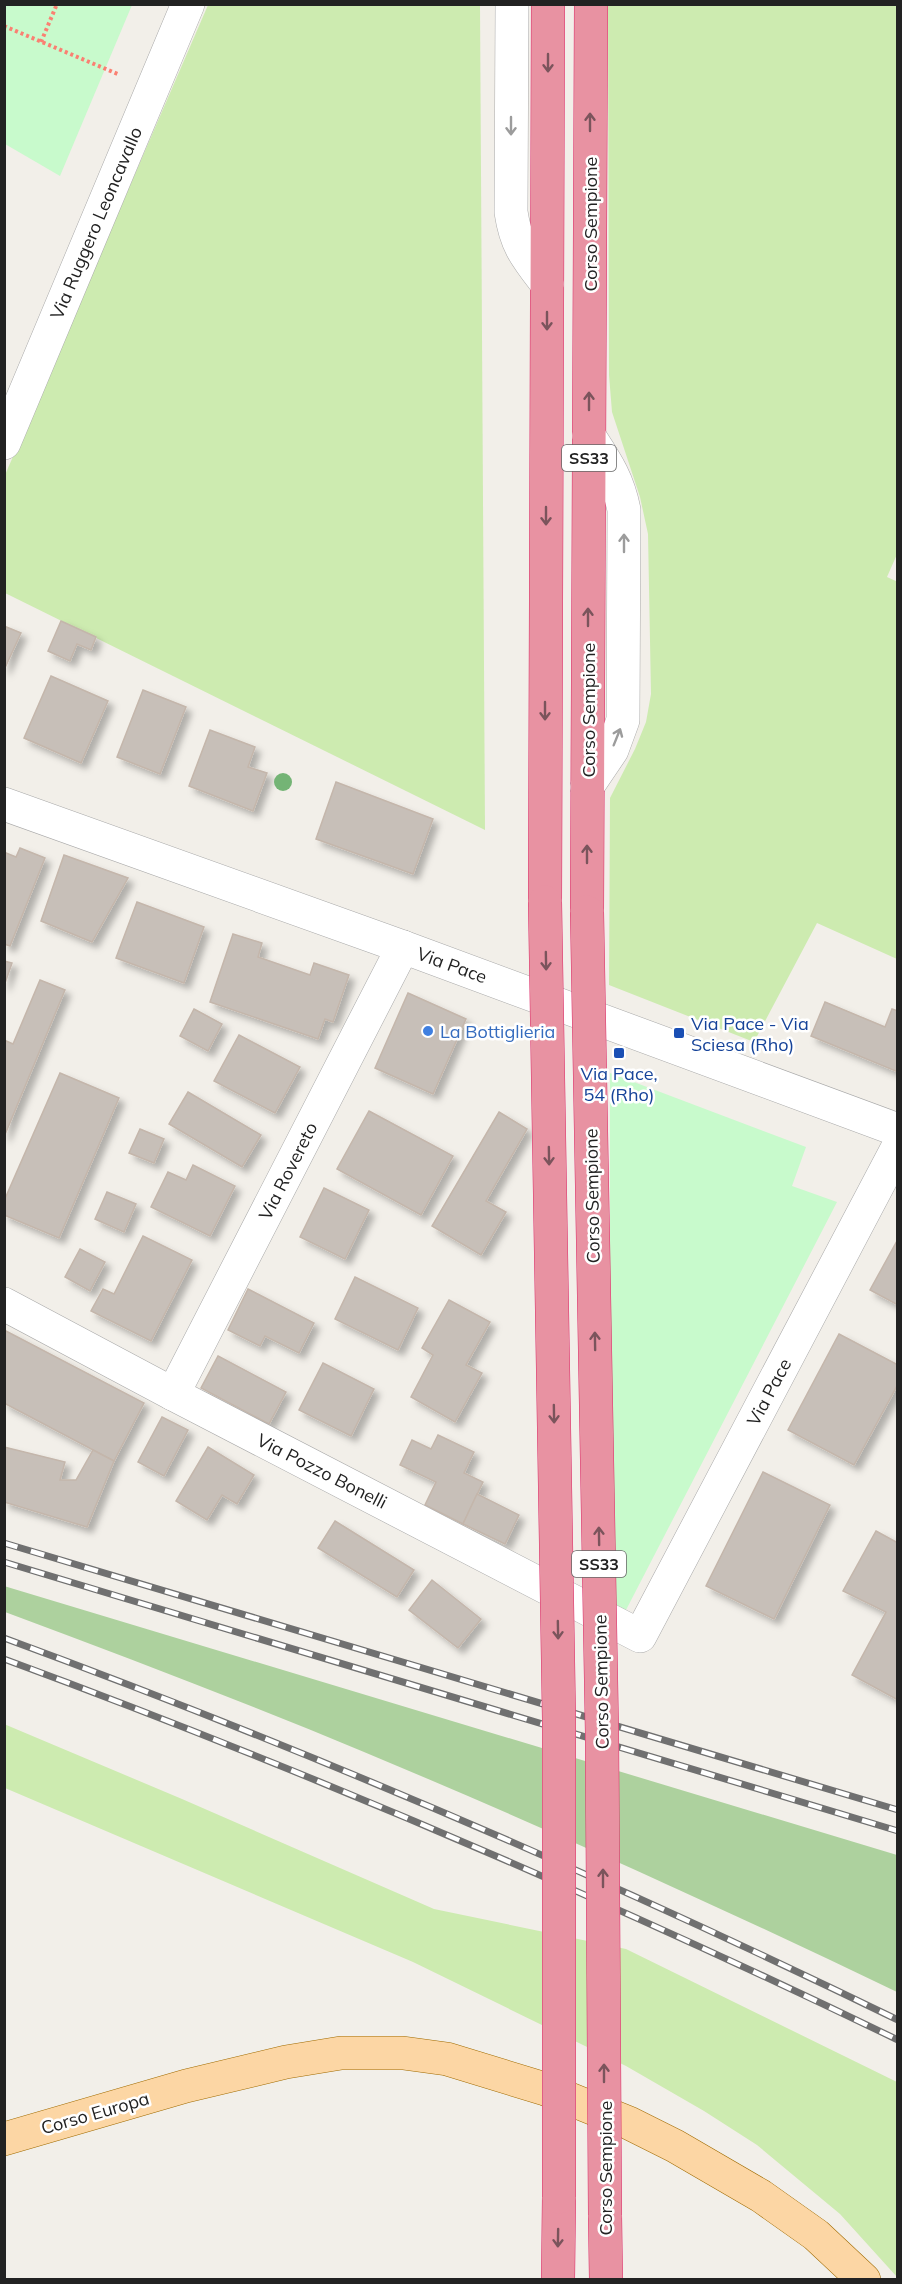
<svg xmlns="http://www.w3.org/2000/svg" width="902" height="2284" font-family="Mulish,sans-serif">
	<style>
		.grass { fill: #cdebb0 }
		.forest { fill: #add19e }
		.park { fill: #c8facc }
		.building { fill: #c7bfb8; stroke: #c4b6ab; stroke-width: 1.5; filter: url(#shadow) }
		.lines { fill: none; stroke-linecap: round; stroke-linejoin: round }
		.minor-casing { stroke: #a9a9a9; stroke-width: 34 }
		.major-casing { stroke: #a06b00; stroke-width: 34 }
		.highway-casing { stroke: #dc2a67; stroke-width: 34 }
		.path { stroke: #fa8072; stroke-width: 4; stroke-dasharray: 3 3; stroke-linecap: butt }
		.minor { stroke: #fff; stroke-width: 33 }
		.major { stroke: #fcd6a4; stroke-width: 33 }
		.highway { stroke: #e892a2; stroke-width: 33 }
		.rail-casing { stroke: #707070; stroke-width: 7 }
		.rail { stroke: #fff; stroke-width: 4.5; stroke-dasharray: 14; stroke-linecap: butt }
		.highway-bridge-casing { stroke: #dc2a67; stroke-width: 34; stroke-linecap: butt }
		.highway-bridge { stroke: #e892a2; stroke-width: 33 }
		.tree { fill: #74b475 }
		.oneway { stroke: #7b545c }
		.oneway2 { stroke: #9c9c9c }
		.shop-dot { fill: #3f7fe0; stroke: #fff; stroke-width: 2 }
		.transit-dot { fill: #1a4fb4; stroke: #fff; stroke-width: 2 }
		.labels { text-anchor: middle; dominant-baseline: central; stroke-width: 5; stroke-linejoin: round; paint-order: stroke }
		.shield { fill: #fff; stroke: #646464; stroke-width: 1.5 }
		.shield-label { font-size: 16px; font-weight: bold; fill: #222 }
		.street-label { font-size: 18px; fill: #222; stroke: #fff }
		.transit-label { font-size: 18px; fill: #164399; stroke: #fff; text-anchor: start }
		.shop-label { font-size: 18px; fill: #366cbe; stroke: #fff; text-anchor: start }
	</style>
	<defs>
		<filter id="shadow"><feDropShadow dx="5.5" dy="5.5" stdDeviation="3" flood-color="#0004"/></filter>
	</defs>
	<rect width="100%" height="100%" fill="#f2efe9"/>
	<g class="grass">
		<path d="M208 5H480L485 830 5 593V475Z"/>
		<path d="M608 5H897L898 552 887 577 898 582 897 959 817 923 754 1042 609 985 610 798 635 749 646 722 651 694 648 534 640 497 612 412 609 375Z"/>
		<path d="M4 1724 182 1799 434 1909 626 1949 897 2082V2277L840 2214 757 2145 704 2111 626 2066 413 1962 5 1788Z"/>
	</g>
	<path class="forest" d="M4 1586 897 1855V1992C722 1908 544 1827 364 1752 245 1702 125 1657 5 1612Z"/>
	<g class="park">
		<path d="M5 4 132 5 60 176 5 144Z"/>
		<path d="M610 1073 806 1147 792 1186 837 1202 626 1610 610 1602Z"/>
	</g>
	<g class="building">
		<path d="M61 621 96 637 91 650 77 644 70 661 48 651Z"/>
		<path d="M4 626 21 633 4 670Z"/>
		<path d="M51 676 108 701 81 763 24 738Z"/>
		<path d="M143 690 186 707 160 774 117 757Z"/>
		<path d="M210 730 255 747 248 767 267 773 253 811 189 786Z"/>
		<path d="M336 782 433 819 413 874 316 839Z"/>
		<path d="M20 848 45 858 10 946 4 944V852L16 857Z"/>
		<path d="M64 855 128 878 92 942 41 921Z"/>
		<path d="M137 902 204 927 184 983 116 958Z"/>
		<path d="M233 934 262 943 258 957 310 975 314 963 349 975 333 1022 325 1019 318 1039 210 1002Z"/>
		<path d="M4 961 12 963 4 986Z"/>
		<path d="M40 980 65 990 4 1137V1040L13 1044Z"/>
		<path d="M408 993 466 1019 433 1094 375 1068Z"/>
		<path d="M825 1002 885 1027 892 1009 898 1011V1072L811 1036Z"/>
		<path d="M194 1009 222 1024 208 1051 180 1036Z"/>
		<path d="M239 1035 300 1067 275 1113 214 1081Z"/>
		<path d="M60 1073 119 1098 59 1238 4 1215V1201Z"/>
		<path d="M188 1092 261 1135 242 1167 169 1124Z"/>
		<path d="M369 1111 453 1156 421 1215 337 1169Z"/>
		<path d="M499 1112 527 1129 486 1201 506 1212 481 1255 432 1226Z"/>
		<path d="M140 1129 164 1139 154 1163 129 1153Z"/>
		<path d="M193 1165 235 1186 210 1236 151 1207 168 1172 186 1180Z"/>
		<path d="M324 1188 369 1210 345 1259 300 1237Z"/>
		<path d="M107 1192 136 1204 124 1232 95 1219Z"/>
		<path d="M143 1236 192 1260 151 1341 91 1311 103 1289 114 1294Z"/>
		<path d="M898 1239V1305L870 1290Z"/>
		<path d="M80 1249 105 1262 90 1291 65 1277Z"/>
		<path d="M355 1277 418 1308 398 1350 335 1319Z"/>
		<path d="M248 1289 314 1323 299 1353 265 1336 260 1346 228 1330Z"/>
		<path d="M449 1300 490 1322 466 1365 482 1373 455 1422 411 1397 433 1355 422 1348Z"/>
		<path d="M4 1330 144 1403 114 1461 4 1403Z"/>
		<path d="M839 1334 898 1365V1384L854 1465 788 1430Z"/>
		<path d="M218 1356 286 1392 269 1424 201 1388Z"/>
		<path d="M323 1363 374 1389 351 1436 299 1410Z"/>
		<path d="M162 1417 188 1430 164 1476 138 1462Z"/>
		<path d="M438 1435 474 1452 464 1473 483 1482 463 1524 425 1505 436 1482 400 1465 412 1440 431 1449Z"/>
		<path d="M4 1447 65 1462 60 1480H76L93 1450 114 1461 87 1527 4 1502Z"/>
		<path d="M208 1447 254 1475 237 1504 222 1495 207 1520 176 1501Z"/>
		<path d="M763 1472 830 1505 774 1619 706 1586Z"/>
		<path d="M477 1494 519 1515 505 1544 463 1524Z"/>
		<path d="M335 1521 414 1570 397 1597 318 1548Z"/>
		<path d="M876 1531 898 1543V1700L852 1675 886 1612 843 1591Z"/>
		<path d="M432 1580 481 1619 458 1648 409 1610Z"/>
	</g>
	<g class="lines">
		<g class="minor-casing">
			<g id="minor">
				<path d="M512 4 511 212C516 246 527 258 547 284"/>
				<path d="M4 443 188 4"/>
				<path d="M587 787 612 750 623 720 624 510C618 479 606 462 589 436"/>
				<path d="M4 804 403 947 898 1130"/>
				<path d="M4 1304 173 1394 640 1636 898 1147"/>
				<path d="M173 1394 403 947"/>
			</g>
		</g>
		<g class="major-casing">
			<path id="major" d="M4 2139 186 2086 286 2062 341 2053H403L447 2059 545 2089 629 2123 675 2146 761 2196 816 2235 864 2280"/>
		</g>
		<g class="highway-casing">
			<g id="highway">
				<path d="M545 902 548 4"/>
				<path d="M587 912 591 4"/>
				<path d="M605 2215 606 2280"/>
				<path d="M558 2280 559 2197"/>
			</g>
		</g>
		<g class="path">
			<path d="M4 26 120 75"/>
			<path d="M41 42 57 4"/>
		</g>
		<use href="#minor" class="minor"/>
		<use href="#major" class="major"/>
		<use href="#highway" class="highway"/>
		<g class="rail-casing">
			<g id="rail">
				<path d="M4 1543 898 1810"/>
				<path d="M4 1562 898 1831"/>
				<path d="M4 1638C309 1750 606 1878 898 2020"/>
				<path d="M4 1659C308 1771 606 1899 898 2040"/>
			</g>
		</g>
		<use href="#rail" class="rail"/>
		<g class="highway-bridge-casing">
			<g id="highway-bridge">
				<path d="M545 902 559 1719V2197"/>
				<path d="M587 912 602 1734 605 2215"/>
			</g>
		</g>
		<use href="#highway-bridge" class="highway-bridge"/>
	</g>
	<circle class="tree" cx="283" cy="782" r="9"/>
	<defs><path id="oneway-shaft" d="M-6 0H5M1.5-3L5.5 0L1.5 3" fill="none" stroke-width="1.6" stroke-linecap="round" stroke-linejoin="round" transform="scale(1.5)"/></defs>
	<g class="oneway">
		<use href="#oneway-shaft" transform="translate(548 63) rotate(90)"/>
		<use href="#oneway-shaft" transform="translate(590 122) rotate(-90)"/>
		<use href="#oneway-shaft" transform="translate(547 321) rotate(90)"/>
		<use href="#oneway-shaft" transform="translate(589 401) rotate(-90)"/>
		<use href="#oneway-shaft" transform="translate(546 516) rotate(90)"/>
		<use href="#oneway-shaft" transform="translate(588 617) rotate(-90)"/>
		<use href="#oneway-shaft" transform="translate(545 711) rotate(90)"/>
		<use href="#oneway-shaft" transform="translate(587 854) rotate(-90)"/>
		<use href="#oneway-shaft" transform="translate(546 961) rotate(89)"/>
		<use href="#oneway-shaft" transform="translate(549 1156) rotate(89)"/>
		<use href="#oneway-shaft" transform="translate(595 1341) rotate(-91)"/>
		<use href="#oneway-shaft" transform="translate(554 1414) rotate(89)"/>
		<use href="#oneway-shaft" transform="translate(599 1536) rotate(-91)"/>
		<use href="#oneway-shaft" transform="translate(558 1630) rotate(89)"/>
		<use href="#oneway-shaft" transform="translate(603 1878) rotate(-90)"/>
		<use href="#oneway-shaft" transform="translate(604 2073) rotate(-90)"/>
		<use href="#oneway-shaft" transform="translate(558 2238) rotate(91)"/>
	</g>
	<g class="oneway2">
		<use href="#oneway-shaft" transform="translate(511 126) rotate(90)"/>
		<use href="#oneway-shaft" transform="translate(624 543) rotate(-90)"/>
		<use href="#oneway-shaft" transform="translate(617 737) rotate(-68)"/>
	</g>
	<circle class="shop-dot" cx="428" cy="1031" r="6"/>
	<g class="transit-dot">
		<rect x="673" y="1027" width="12" height="12" rx="3"/>
		<rect x="613" y="1047" width="12" height="12" rx="3"/>
	</g>
	<g class="labels">
		<g class="shield">
			<rect x="562" y="445" width="54" height="26" rx="4.5"/>
			<rect x="572" y="1551" width="54" height="26" rx="4.5"/>
		</g>
		<g class="shield-label">
			<text x="589" y="458">SS33</text>
			<text x="599" y="1564">SS33</text>
		</g>
		<g class="street-label">
			<text transform="translate(96 223) rotate(-67)">Via Ruggero Leoncavallo</text>
			<text transform="translate(590 224) rotate(-90)">Corso Sempione</text>
			<text transform="translate(588 710) rotate(-90)">Corso Sempione</text>
			<text transform="translate(452 965) rotate(20)">Via Pace</text>
			<text transform="translate(288 1171) rotate(-63)">Via Rovereto</text>
			<text transform="translate(592 1196) rotate(-91)">Corso Sempione</text>
			<text transform="translate(769 1392) rotate(-62)">Via Pace</text>
			<text transform="translate(322 1471) rotate(27)">Via Pozzo Bonelli</text>
			<text transform="translate(601 1682) rotate(-91)">Corso Sempione</text>
			<text transform="translate(95 2113) rotate(-16)">Corso Europa</text>
			<text transform="translate(605 2168) rotate(-90)">Corso Sempione</text>
		</g>
		<g class="transit-label">
			<text x="691" y="1023">Via Pace - Via<tspan x="691" dy="21">Sciesa (Rho)</tspan></text>
			<text x="619" y="1073" text-anchor="middle">Via Pace,<tspan x="619" dy="21">54 (Rho)</tspan></text>
		</g>
		<g class="shop-label">
			<text x="440" y="1031">La Bottiglieria</text>
		</g>
	</g>
	<rect width="902" height="2284" fill="none" stroke="#222222" stroke-width="12"/>
</svg>
